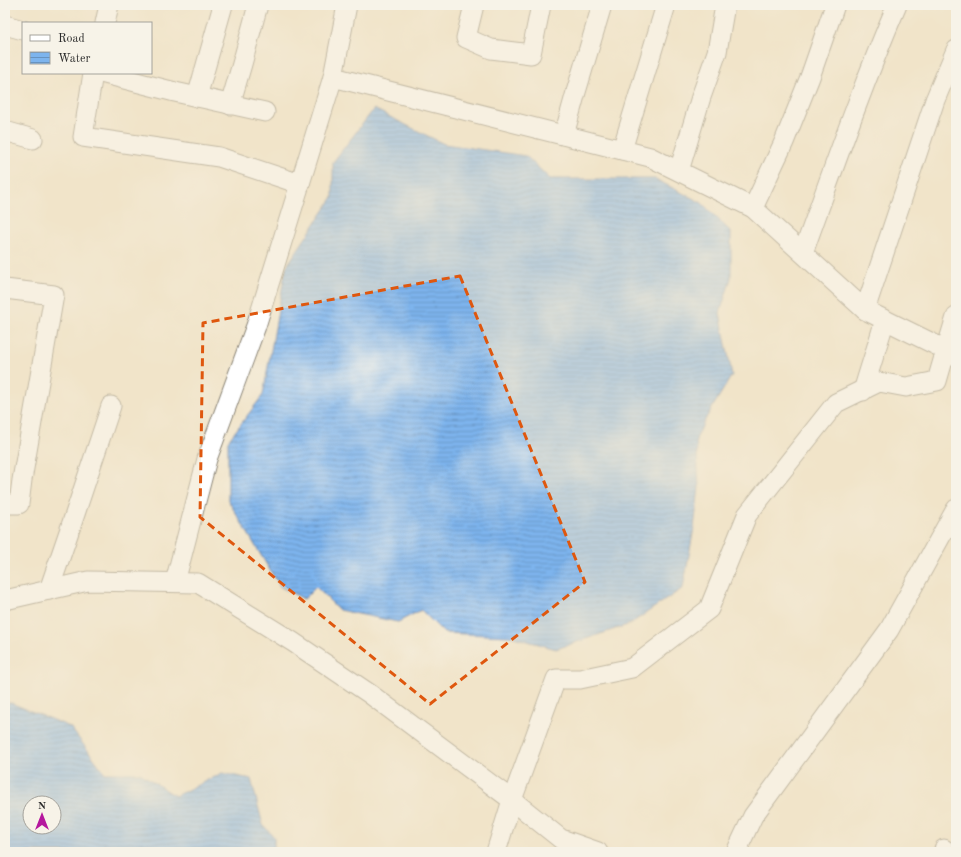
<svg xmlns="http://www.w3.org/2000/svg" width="961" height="857" font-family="'Old Standard TT',serif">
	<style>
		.water { fill: url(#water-rules); stroke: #54708c; fill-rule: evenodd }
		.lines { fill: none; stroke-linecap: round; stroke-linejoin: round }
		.minor-casing { stroke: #8e887a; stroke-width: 21 }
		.minor { stroke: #fff; stroke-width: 19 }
		.marked { fill: none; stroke: #df570e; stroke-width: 3; stroke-dasharray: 8 5; stroke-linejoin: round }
	</style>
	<defs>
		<pattern id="water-rules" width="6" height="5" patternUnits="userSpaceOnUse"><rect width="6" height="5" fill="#7db4ed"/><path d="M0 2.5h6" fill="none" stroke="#6793c0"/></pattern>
	</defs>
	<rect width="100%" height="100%" fill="#f7f3e8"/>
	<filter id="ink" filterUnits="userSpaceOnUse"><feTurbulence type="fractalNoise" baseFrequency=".025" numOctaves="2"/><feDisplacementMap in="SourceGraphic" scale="8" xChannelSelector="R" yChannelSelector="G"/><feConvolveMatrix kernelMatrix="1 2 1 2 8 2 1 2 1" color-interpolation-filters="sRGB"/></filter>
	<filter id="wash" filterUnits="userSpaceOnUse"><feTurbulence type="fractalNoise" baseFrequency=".012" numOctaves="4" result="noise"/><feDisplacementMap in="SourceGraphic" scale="16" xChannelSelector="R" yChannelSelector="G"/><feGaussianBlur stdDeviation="0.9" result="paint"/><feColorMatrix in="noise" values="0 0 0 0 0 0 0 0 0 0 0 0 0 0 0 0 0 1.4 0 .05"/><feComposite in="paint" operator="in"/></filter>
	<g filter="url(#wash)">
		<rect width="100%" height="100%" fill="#f1e4c9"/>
		<g class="water">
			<path d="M374 109 444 144 526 156 550 179H655L702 203 731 232V278L720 313 732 375 706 418 696 439 699 487 694 528 683 588 630 624 556 649 510 636 444 633 421 610 398 622 339 610 316 587 304 599 280 587 228 500V441L263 395 286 267 333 197V162Z"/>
			<path d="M5 703H11L70 727 105 773H140L175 796 222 773 251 779 263 825 274 837V852H5ZM30 803H54V827H30Z"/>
		</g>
	</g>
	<g filter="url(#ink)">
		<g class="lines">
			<g class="minor-casing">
				<g id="minor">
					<path d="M347 5 333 77 650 157 753 208 865 310 935 100 956 50"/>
					<path d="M474 5 466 38 491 49 531 54 541 5"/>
					<path d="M105 23 109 5"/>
					<path d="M5 25 23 30"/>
					<path d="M93 73 83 137 219 157 300 184"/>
					<path d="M101 73 175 92 265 112"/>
					<path d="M197 97 223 5"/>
					<path d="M230 105 242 64 258 5"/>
					<path d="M5 131 33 139"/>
					<path d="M564 135 576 92 602 5"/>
					<path d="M622 150 666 5"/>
					<path d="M679 171 701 97 717 52 725 5"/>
					<path d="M753 208 784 142 810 77 835 5"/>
					<path d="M803 253C833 170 862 86 897 5"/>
					<path d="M5 289 54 295 22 480 19 504H5"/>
					<path d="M865 310 946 350 956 317"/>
					<path d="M863 391 885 320"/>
					<path d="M175 582 207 459 256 326 333 77"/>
					<path d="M49 590 75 514 111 406"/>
					<path d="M5 600 88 581 198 583 293 642 370 694 512 800 561 839 598 852"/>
					<path d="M496 852 512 800 556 679H580L632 668 709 609 747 515 836 403 879 382 906 387 937 381 946 350 956 355"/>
					<path d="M736 852 753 816 889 630 956 509"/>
					<path d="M944 852V849"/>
				</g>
			</g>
			<use href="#minor" class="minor"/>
		</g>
	</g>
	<path d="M0 0H961V857H0ZM460 276 585 582 430 704 200 517 203 323Z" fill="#f1e4c9" fill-opacity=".55" fill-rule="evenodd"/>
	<path class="marked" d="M460 276 585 582 430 704 200 517 203 323Z"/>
	<rect width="961" height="857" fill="none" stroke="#f7f3e8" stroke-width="20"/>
	<rect x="22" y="22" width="130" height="52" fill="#f7f3e8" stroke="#a5a39c"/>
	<rect x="30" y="35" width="20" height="6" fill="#ffffff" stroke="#a5a39c"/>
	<text x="58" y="42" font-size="12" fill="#2b2b2b">Road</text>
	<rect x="30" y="52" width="20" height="12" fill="url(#water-rules)" stroke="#a5a39c"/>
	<text x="58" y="62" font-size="12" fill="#2b2b2b">Water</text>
	<g transform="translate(42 815)"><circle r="19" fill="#f7f3e8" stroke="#a5a39c"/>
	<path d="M0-3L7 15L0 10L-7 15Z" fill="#b5179e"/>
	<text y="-6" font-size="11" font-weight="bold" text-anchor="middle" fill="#2b2b2b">N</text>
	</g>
</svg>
